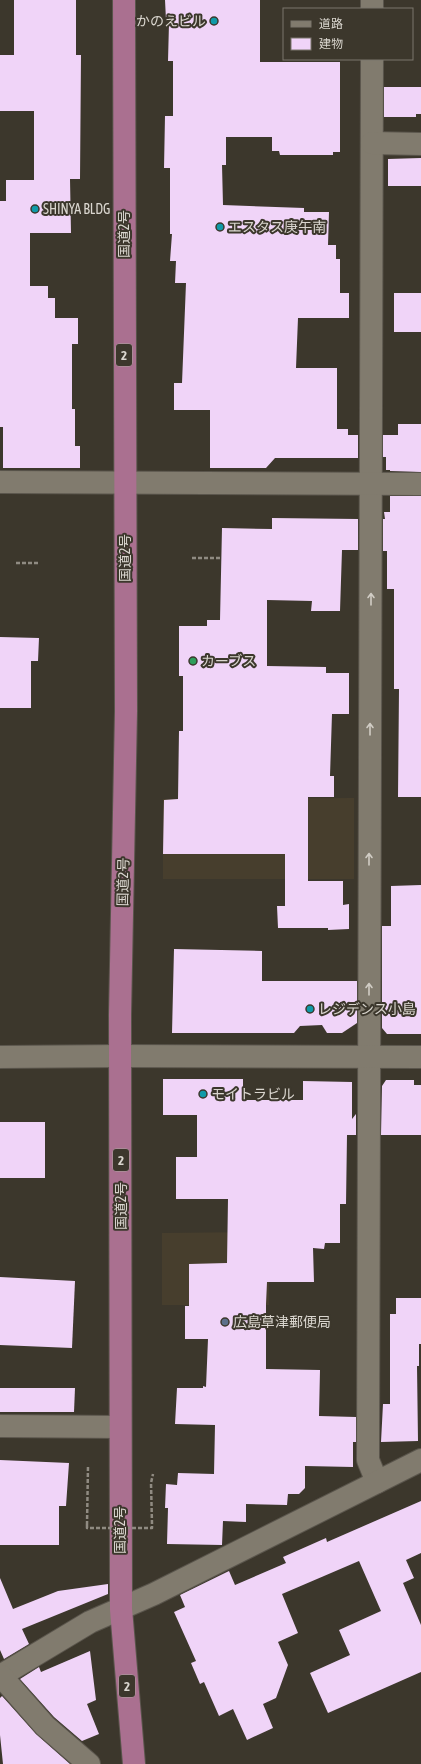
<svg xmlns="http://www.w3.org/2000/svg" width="421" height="1764" font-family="'Asap Condensed','Noto Sans JP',sans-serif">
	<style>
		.built { fill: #473e2d }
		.building { fill: #f0d4f8 }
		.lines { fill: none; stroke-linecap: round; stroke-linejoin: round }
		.minor-casing { stroke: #5a554c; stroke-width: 24 }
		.tertiary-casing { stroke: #5a554c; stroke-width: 24 }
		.trunk-casing { stroke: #5a554c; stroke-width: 24 }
		.path { stroke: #908b82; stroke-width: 2.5; stroke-dasharray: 4 2; stroke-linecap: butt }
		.minor { stroke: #817b6e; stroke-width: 22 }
		.tertiary { stroke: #817b6e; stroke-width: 22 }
		.trunk { stroke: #aa7090; stroke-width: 22 }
		.path-bridge { stroke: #908b82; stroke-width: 2.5; stroke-dasharray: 4 2; stroke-linecap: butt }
		.oneway { stroke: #d1cdc5 }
		.culture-dot { fill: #0f9aa8; stroke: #3c372c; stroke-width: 1.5 }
		.leisure-dot { fill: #2e9e5b; stroke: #3c372c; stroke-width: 1.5 }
		.service-dot { fill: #5c6f8a; stroke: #3c372c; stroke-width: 1.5 }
		.labels { text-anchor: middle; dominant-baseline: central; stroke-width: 4; stroke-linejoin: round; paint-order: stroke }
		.shield { fill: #3c372c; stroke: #aba69e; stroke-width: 1 }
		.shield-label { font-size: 13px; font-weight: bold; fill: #dad6cf }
		.poi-label { font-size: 14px; fill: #dad6cf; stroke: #3c372c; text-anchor: start }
		.street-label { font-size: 14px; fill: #dad6cf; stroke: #3c372c }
	</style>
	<rect width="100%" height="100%" fill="#3c372c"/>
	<g class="built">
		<path d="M354 798V879H163V799Z"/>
		<path d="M269 1232V1305H162V1233Z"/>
	</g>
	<g class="building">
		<path d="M14 0H76V55H81L80 179H70L71 233H30V286H48V298H55V318H78V344H72V409H75V446H80V468H3V427H0V201H6V180H34V111H0V55H14Z"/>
		<path d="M165 0H260V62H340V152H333V155H280L279 151H272V137H226V165H222L223 205 304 208V212H329L328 245H336V259H340V293H349V318H298L296 368H337V429H348V435H358V458H275L266 468H210V410H174V383H182L186 283H175L176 261H170L172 234H170V168H164L165 116H173V61H168L169 23 166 20Z"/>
		<path d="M384 87H421V114H416V117H384Z"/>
		<path d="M421 158V186H388V159Z"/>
		<rect x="394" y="293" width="27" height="39"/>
		<path d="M398 424H421V472L390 471V470H386V457H383V435H398Z"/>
		<path d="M390 496H421V797H398L399 689H394V589H387V551H383V519H385L384 512H390Z"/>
		<path d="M272 518 358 519V550H342L340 611H311L312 601 267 600V666L326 667V673H349V714H332L330 776H334V797H308V881H343V905L349 904V929L328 930V928H278L277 906H285V854H163L164 800 178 799 179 731H183V676H179V626H207V620H220L222 528 272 529Z"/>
		<path d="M0 637 39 638 38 661H31V708H0Z"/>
		<path d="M421 885V1034H387L382 1028V926H391V886Z"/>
		<path d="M174 949 262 951V981H357V1023L342 1033H327L322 1025 300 1026 294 1033H172Z"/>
		<path d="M163 1079H243V1100H303V1081L352 1082V1119L356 1114V1135H347L346 1204H340V1243H325L324 1249 313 1248 314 1282H267L266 1304V1369L320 1370 319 1416 356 1417V1442H353V1467L305 1466V1488L299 1494H288L287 1505 246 1504V1522L223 1521 222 1545 167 1544 168 1508H165L166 1484 177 1485 178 1473 214 1474 215 1425 175 1424 177 1388H203V1386L206 1387 208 1339H185V1306H189V1264L227 1263 228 1199H176V1157H197V1115H163Z"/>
		<path d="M386 1080H414V1085H421V1135H381L382 1086Z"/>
		<rect x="0" y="1122" width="45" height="56"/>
		<path d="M0 1277 75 1281 72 1348 0 1345Z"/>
		<path d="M396 1298H421V1344H419V1366H417L418 1441 381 1442 383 1404H390V1314H396Z"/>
		<path d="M0 1388H75L74 1412H0Z"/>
		<path d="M0 1460 69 1463 66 1506H59V1545H0Z"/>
		<path d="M421 1501V1553L406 1560 414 1578 403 1583 421 1625V1672L328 1713 310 1673 350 1655 339 1630 381 1611 359 1561 282 1594 298 1633 278 1642 288 1665 276 1698 263 1704 273 1728 247 1740 233 1709 219 1716 204 1682 200 1684 191 1663 196 1661 174 1612 185 1607 180 1595 229 1571 235 1585 286 1563 283 1557 326 1538 327 1542Z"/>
		<path d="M0 1578 13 1609 58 1591 108 1584V1594L22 1629 29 1644 4 1659 0 1650Z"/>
		<path d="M90 1651 96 1700 87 1704 99 1734 82 1741 54 1717 20 1679 39 1667 41 1672Z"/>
		<path d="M2 1696 36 1734 70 1764H3L0 1735V1698Z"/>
	</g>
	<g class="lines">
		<g class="minor-casing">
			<g id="minor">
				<path d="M372 9V0"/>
				<path d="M372 59 368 1460 377 1482"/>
				<path d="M372 143 421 144"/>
				<path d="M0 482 421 484"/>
				<path d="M0 1057 121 1056"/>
				<path d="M0 1426 120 1427"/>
				<path d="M0 1676 90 1622 154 1594 421 1460"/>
				<path d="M1 1676 45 1726 89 1764"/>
			</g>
		</g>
		<g class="tertiary-casing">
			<path id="tertiary" d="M121 1056 421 1057"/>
		</g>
		<g class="trunk-casing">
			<path id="trunk" d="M124 0 126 711 120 1015 121 1609 134 1764"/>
		</g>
		<g class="path">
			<path d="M192 558H222"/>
			<path d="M16 563H40"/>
			<path d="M152 1524 151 1483 153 1474"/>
			<path d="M87 1525 88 1466"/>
		</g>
		<use href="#minor" class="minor"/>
		<use href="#tertiary" class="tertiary"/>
		<use href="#trunk" class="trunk"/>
		<path class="path-bridge" d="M87 1525V1528H152V1524"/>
	</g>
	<defs><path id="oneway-shaft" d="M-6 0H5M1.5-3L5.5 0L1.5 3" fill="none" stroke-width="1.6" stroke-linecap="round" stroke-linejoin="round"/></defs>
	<g class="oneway">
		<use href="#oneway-shaft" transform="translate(371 599) rotate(-90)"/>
		<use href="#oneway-shaft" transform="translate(370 729) rotate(-90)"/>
		<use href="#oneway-shaft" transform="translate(369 859) rotate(-90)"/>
		<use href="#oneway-shaft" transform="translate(369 989) rotate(-90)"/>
	</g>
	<g class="culture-dot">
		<circle cx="214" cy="21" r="4"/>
		<circle cx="35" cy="209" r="4"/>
		<circle cx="220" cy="227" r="4"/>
		<circle cx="310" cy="1009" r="4"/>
		<circle cx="203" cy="1094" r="4"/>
	</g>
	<circle class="leisure-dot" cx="193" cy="661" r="4"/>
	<circle class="service-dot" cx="225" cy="1322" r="4"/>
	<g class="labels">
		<g class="shield">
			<rect x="116" y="344" width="16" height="22" rx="3"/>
			<rect x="113" y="1149" width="16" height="22" rx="3"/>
			<rect x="119" y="1675" width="16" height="22" rx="3"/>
		</g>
		<g class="shield-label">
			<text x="124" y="355">2</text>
			<text x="121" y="1160">2</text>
			<text x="127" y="1686">2</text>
		</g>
		<g class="poi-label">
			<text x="206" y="21" text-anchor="end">かのえビル</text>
			<text x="43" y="209">SHINYA BLDG</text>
			<text x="228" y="227">エスタス庚午南</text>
			<text x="201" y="661">カーブス</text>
			<text x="318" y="1009">レジデンス小島</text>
			<text x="211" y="1094">モイトラビル</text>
			<text x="233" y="1322">広島草津郵便局</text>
		</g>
		<g class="street-label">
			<text transform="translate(124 234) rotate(-90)">国道2号</text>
			<text transform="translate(125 558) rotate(-90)">国道2号</text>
			<text transform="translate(123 882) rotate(-89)">国道2号</text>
			<text transform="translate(121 1206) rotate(-90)">国道2号</text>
			<text transform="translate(120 1530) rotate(-90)">国道2号</text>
		</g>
	</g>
	<rect x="283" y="8" width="130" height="52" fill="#3c372c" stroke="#7b776d"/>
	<rect x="291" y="21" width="20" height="6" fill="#817b6e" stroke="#7b776d"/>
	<text x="319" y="28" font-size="12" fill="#dad6cf">道路</text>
	<rect x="291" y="38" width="20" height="12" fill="#f0d4f8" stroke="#7b776d"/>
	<text x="319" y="48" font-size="12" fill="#dad6cf">建物</text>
</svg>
